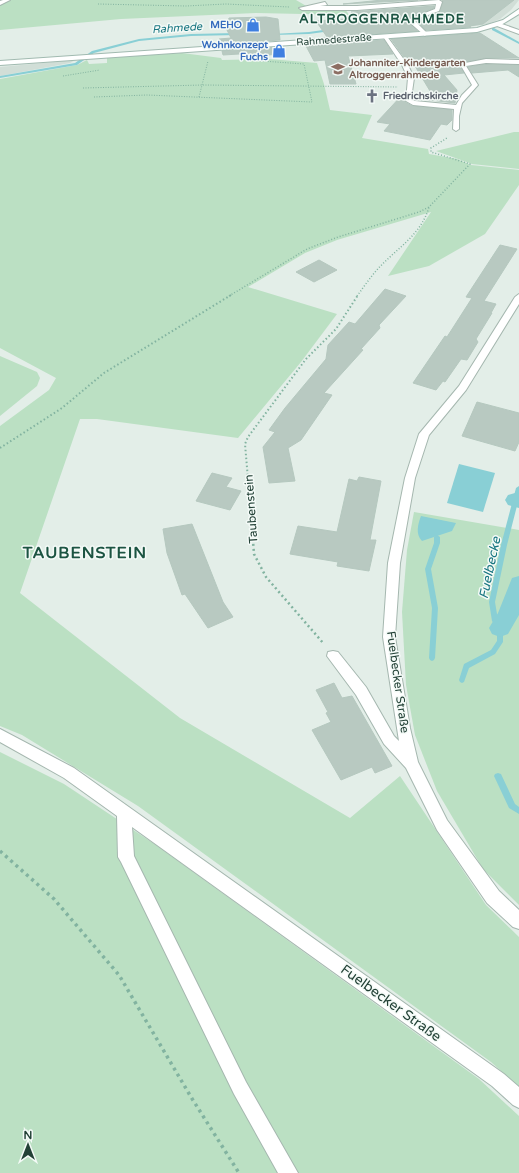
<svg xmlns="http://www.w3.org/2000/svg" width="519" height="1173" font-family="'Varela Round',sans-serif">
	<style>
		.built { fill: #d1ded7 }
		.green { fill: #bbe0c3 }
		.water { fill: #89cfd5 }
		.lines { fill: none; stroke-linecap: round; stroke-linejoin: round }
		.stream { fill: #89cfd5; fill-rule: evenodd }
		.canal { fill: #89cfd5; fill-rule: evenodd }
		.building { fill: #b8c9c1; stroke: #b5c8bf }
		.minor-casing { stroke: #a5b7af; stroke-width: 2 }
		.secondary-casing { stroke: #a1bab0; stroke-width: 2 }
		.path-far4 { stroke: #82b3a0; stroke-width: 1; stroke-dasharray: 1 1.5; stroke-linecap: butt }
		.path-far3 { stroke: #82b3a0; stroke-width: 1.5; stroke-dasharray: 1 2; stroke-linecap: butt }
		.path-far2 { stroke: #82b3a0; stroke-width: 2; stroke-dasharray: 1.5 2.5; stroke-linecap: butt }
		.path-far1 { stroke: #82b3a0; stroke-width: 2.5; stroke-dasharray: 2 3; stroke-linecap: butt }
		.path { stroke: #82b3a0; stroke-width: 3.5; stroke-dasharray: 3 4; stroke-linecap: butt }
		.minor { fill: #fff; fill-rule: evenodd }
		.secondary { fill: #fff; fill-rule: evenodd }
		.labels { text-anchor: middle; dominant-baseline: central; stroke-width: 3; stroke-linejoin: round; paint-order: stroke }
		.far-shop-label { font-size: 10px; font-weight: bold; fill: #366cbe; stroke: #f4faf7; text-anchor: end }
		.far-street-label { font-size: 10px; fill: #224136; stroke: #f4faf7 }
		.far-education-label { font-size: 10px; font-weight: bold; fill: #785e54; stroke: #f4faf7; text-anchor: start }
		.far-worship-label { font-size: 10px; font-weight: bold; fill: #5b616d; stroke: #f4faf7; text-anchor: start }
		.far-water-label { font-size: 11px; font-style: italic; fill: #187680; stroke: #f4faf7 }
		.street-label { font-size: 12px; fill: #224136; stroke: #f4faf7 }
		.far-district-label { font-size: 13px; font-weight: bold; letter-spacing: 1px; fill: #1c5442; stroke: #f4faf7 }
		.water-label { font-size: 13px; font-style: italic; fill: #187680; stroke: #f4faf7 }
		.near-street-label { font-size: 14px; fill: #224136; stroke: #f4faf7 }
		.district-label { font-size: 16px; font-weight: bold; letter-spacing: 1px; fill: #1c5442; stroke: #f4faf7 }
	</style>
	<rect width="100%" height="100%" fill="#e3eee8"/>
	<g class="built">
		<path d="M476 0H519L511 10 500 19 488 24 447 30H424L420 23Z"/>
		<path d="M75 60 70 63 0 76V67Z"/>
	</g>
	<g class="green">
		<path d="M0 0H296L308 7H344L349 15 256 13 121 19 0 30Z"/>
		<path d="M182 53 221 58 222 60 269 59 317 63 324 84 330 110 372 115 362 138 428 149 429 154 457 159 471 165 519 170V185L485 234 429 266 388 276 431 212 337 240 305 253 248 287 337 314 301 362 238 438 97 419H80L20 593 180 718 350 818 400 776 486 905 519 937V1087L491 1062 138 806 22 735 0 726V426L49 390 56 378 0 348V79L77 65 87 60 89 64 107 63V58Z"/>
		<path d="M514 132H519V169L472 164 436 151Z"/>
		<path d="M0 356 37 372 40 378 37 386 0 416Z"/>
		<path d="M414 512 519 530V905L483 869 437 791 415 735 406 685 402 612 407 550Z"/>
		<path d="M0 752 64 784 156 845 479 1079 519 1116V1173H0Z"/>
	</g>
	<g class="water">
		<path d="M459 464 495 473 483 512 447 503Z"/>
		<path d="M421 516 456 523 452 531 422 541C415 534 418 524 421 516Z"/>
	</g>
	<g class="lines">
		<g class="stream">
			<path d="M492 28H494L519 42V44L492 30Z"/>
			<path d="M330 29 331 31 309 34 273 35 272 34 309 32Z"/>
			<path d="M236 33 237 35 191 36 139 41 94 53 77 65 0 78V76L75 63 92 51 139 39 191 34Z"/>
			<path d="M519 486V498L507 545 495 602 498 620 503 628V642L495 654 469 668 464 682 462 683 460 682 459 680 464 664 491 650 497 641V628L492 621 489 602 501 545 516 488Z"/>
			<path d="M437 535 440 537V543L431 569 438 608 435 658 434 660 432 661 430 660 429 658 432 608 425 569 434 543V537Z"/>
			<path d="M498 773 501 774 515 804 519 807V814L509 808 494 776 495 774Z"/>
		</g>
		<g class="canal">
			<path d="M515 493 519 494V508L508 505 505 500 508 495Z"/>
			<path d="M519 576V615L508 634 500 637 492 634 489 628 498 613 512 578Z"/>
		</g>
	</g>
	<g class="building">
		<path d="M382 0H418L343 4Z"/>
		<path d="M442 0H514L483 24 469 26 471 27 426 30 417 21 440 12 443 2Z"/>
		<path d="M434 6V8L406 19 417 31 327 37 316 21 359 18 351 12Z"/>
		<path d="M266 17 278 19 280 40 220 44 219 39 231 38 226 28 229 18Z"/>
		<path d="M480 33 519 58H486L460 63 459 65 464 73 444 75 457 90 455 103 413 98V94L433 96 415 66 407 57H404L391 39Z"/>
		<path d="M384 40 393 54 348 56 356 84H330L325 60 314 61 306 46Z"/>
		<path d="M280 47 281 54 242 57 239 54 223 55 222 51Z"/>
		<path d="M486 64 519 65V77L508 70 472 73 468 67Z"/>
		<path d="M404 93 405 102 412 106 452 110V120L447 125 441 124 430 140 384 131 390 124 377 122Z"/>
		<path d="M500 245 517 249 484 301 496 304 491 313H492L476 339 478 342 467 360 461 359 445 382 443 381 436 390 413 383 445 336 447 337 472 298 466 297Z"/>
		<path d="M319 260 337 270 314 282 296 272Z"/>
		<path d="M385 289 406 296 379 325 380 328 361 349 363 350 324 393 332 395 301 440 288 448 295 481 269 483 263 447 275 432 269 430 285 408 326 359 328 345 349 322 355 324Z"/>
		<path d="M477 402 519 413V442L515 451 462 436Z"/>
		<path d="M212 473 232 478 226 487 241 491 230 510 196 501Z"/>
		<path d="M359 477 381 481 370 540H376L369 571 337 566 338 562 290 554 298 526 337 532 349 479 357 481Z"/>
		<path d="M192 524 223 602 233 617 208 628 185 594 182 595 167 553 163 529Z"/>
		<path d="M334 683 342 698 352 696 392 766 375 773 372 767 341 780 312 730 331 722 326 713 328 712 316 690Z"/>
	</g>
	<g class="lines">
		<g class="minor-casing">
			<g id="minor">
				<path d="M3 0H10L0 5V1Z"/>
				<path d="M439 0 442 2 439 11 414 20 427 33 425 36 407 20 435 9 436 4 357 10H302L299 8 325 2 327 5 320 6H357Z"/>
				<path d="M499 23 519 30V34L497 26Z"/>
				<path d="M382 35H386L408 65 414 78 411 99 415 101 456 105 462 95 472 85 460 64 486 59 519 60V64L486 63 466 66 478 85 462 103 459 116V129L456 131 453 129 454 109 413 105 406 101 408 78 402 65Z"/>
				<path d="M519 294V304L466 390 429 435 415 478 400 563 395 637 410 728 418 762 447 820 499 891 519 910V929L513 927 487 903 437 830 406 768 384 744 356 695 327 656 328 652 333 651 338 652 366 687 394 736 399 741 383 637 388 563 405 478 419 434 459 386 515 297Z"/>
				<path d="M0 729 74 768 504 1074 519 1087V1108L513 1105 492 1086 132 827 134 856 246 1082 298 1173H278L234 1094 121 862 118 857 117 816 64 778 0 742Z"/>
			</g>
		</g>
		<g class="secondary-casing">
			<path id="secondary" d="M519 9V14L501 25 477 32 0 65V61L477 28 503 20Z"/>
		</g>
		<g class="path-far4">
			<path d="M98 4 186 6 226 4 289 7"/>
			<path d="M63 76 100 70"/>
			<path d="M83 88 203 85 398 87"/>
			<path d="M94 97 147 95 312 102 304 64 248 60"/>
			<path d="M199 97 208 61"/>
		</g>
		<g class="path-far3">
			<path d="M229 296 307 249 338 237 419 212 429 207 470 164 431 152V148L447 138"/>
			<path d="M357 296C363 288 369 279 376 271 394 250 421 236 429 207"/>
		</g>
		<g class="path-far2">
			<path d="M0 448 62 408 104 373 231 295"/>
			<path d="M251 515 245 444 248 437 306 359 336 329 358 295"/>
		</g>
		<path class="path-far1" d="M251 514 254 554 266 577 324 644"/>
		<path class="path" d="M0 851 54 899 119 975 191 1097 239 1173"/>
		<use href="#minor" class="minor"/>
		<use href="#secondary" class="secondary"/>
	</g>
	<defs>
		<g id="shop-bare" transform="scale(1.08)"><path d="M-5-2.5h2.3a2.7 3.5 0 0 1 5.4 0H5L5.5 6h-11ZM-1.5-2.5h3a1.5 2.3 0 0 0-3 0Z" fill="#3f7fe0" stroke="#f4faf7" stroke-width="2.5" paint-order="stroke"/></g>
		<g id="school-bare" transform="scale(1.08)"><path d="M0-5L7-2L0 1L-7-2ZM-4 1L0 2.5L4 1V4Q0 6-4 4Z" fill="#8d6e63" stroke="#f4faf7" stroke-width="2.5" paint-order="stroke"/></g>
		<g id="church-bare" transform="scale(1.08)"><path d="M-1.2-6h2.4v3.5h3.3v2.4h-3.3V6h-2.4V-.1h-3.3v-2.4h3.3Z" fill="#6b7280" stroke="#f4faf7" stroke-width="2.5" paint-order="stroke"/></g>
	</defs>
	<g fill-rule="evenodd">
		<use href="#shop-bare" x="253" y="25"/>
		<use href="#shop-bare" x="279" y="51"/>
		<use href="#school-bare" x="338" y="69"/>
		<use href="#church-bare" x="372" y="96"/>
	</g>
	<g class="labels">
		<g class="far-shop-label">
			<text x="242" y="25">MEHO</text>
			<text x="268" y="45">Wohnkonzept<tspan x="268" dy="12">Fuchs</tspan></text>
		</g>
		<g class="far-street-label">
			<text transform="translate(334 40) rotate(-4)">Rahmedestraße</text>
		</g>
		<g class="far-education-label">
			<text x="349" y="63">Johanniter-Kindergarten<tspan x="349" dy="12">Altroggenrahmede</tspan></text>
		</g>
		<g class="far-worship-label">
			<text x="383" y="96">Friedrichskirche</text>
		</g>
		<g class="far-water-label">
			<text transform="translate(177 28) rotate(-4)">Rahmede</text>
		</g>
		<g class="street-label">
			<text transform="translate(251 509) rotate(-94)">Taubenstein</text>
			<text transform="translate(398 682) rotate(82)">Fuelbecker Straße</text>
		</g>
		<g class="far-district-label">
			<text x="382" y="19">ALTROGGENRAHMEDE</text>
		</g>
		<g class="water-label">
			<text transform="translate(490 568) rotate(-78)">Fuelbecke</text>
		</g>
		<g class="near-street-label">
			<text transform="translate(391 1003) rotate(36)">Fuelbecker Straße</text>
		</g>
		<g class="district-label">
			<text x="85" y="553">TAUBENSTEIN</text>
		</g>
	</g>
	<g transform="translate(28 1145)" stroke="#f4faf7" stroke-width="3" paint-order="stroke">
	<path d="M0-3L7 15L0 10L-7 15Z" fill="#224136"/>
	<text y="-6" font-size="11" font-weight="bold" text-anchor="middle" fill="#224136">N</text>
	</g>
</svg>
